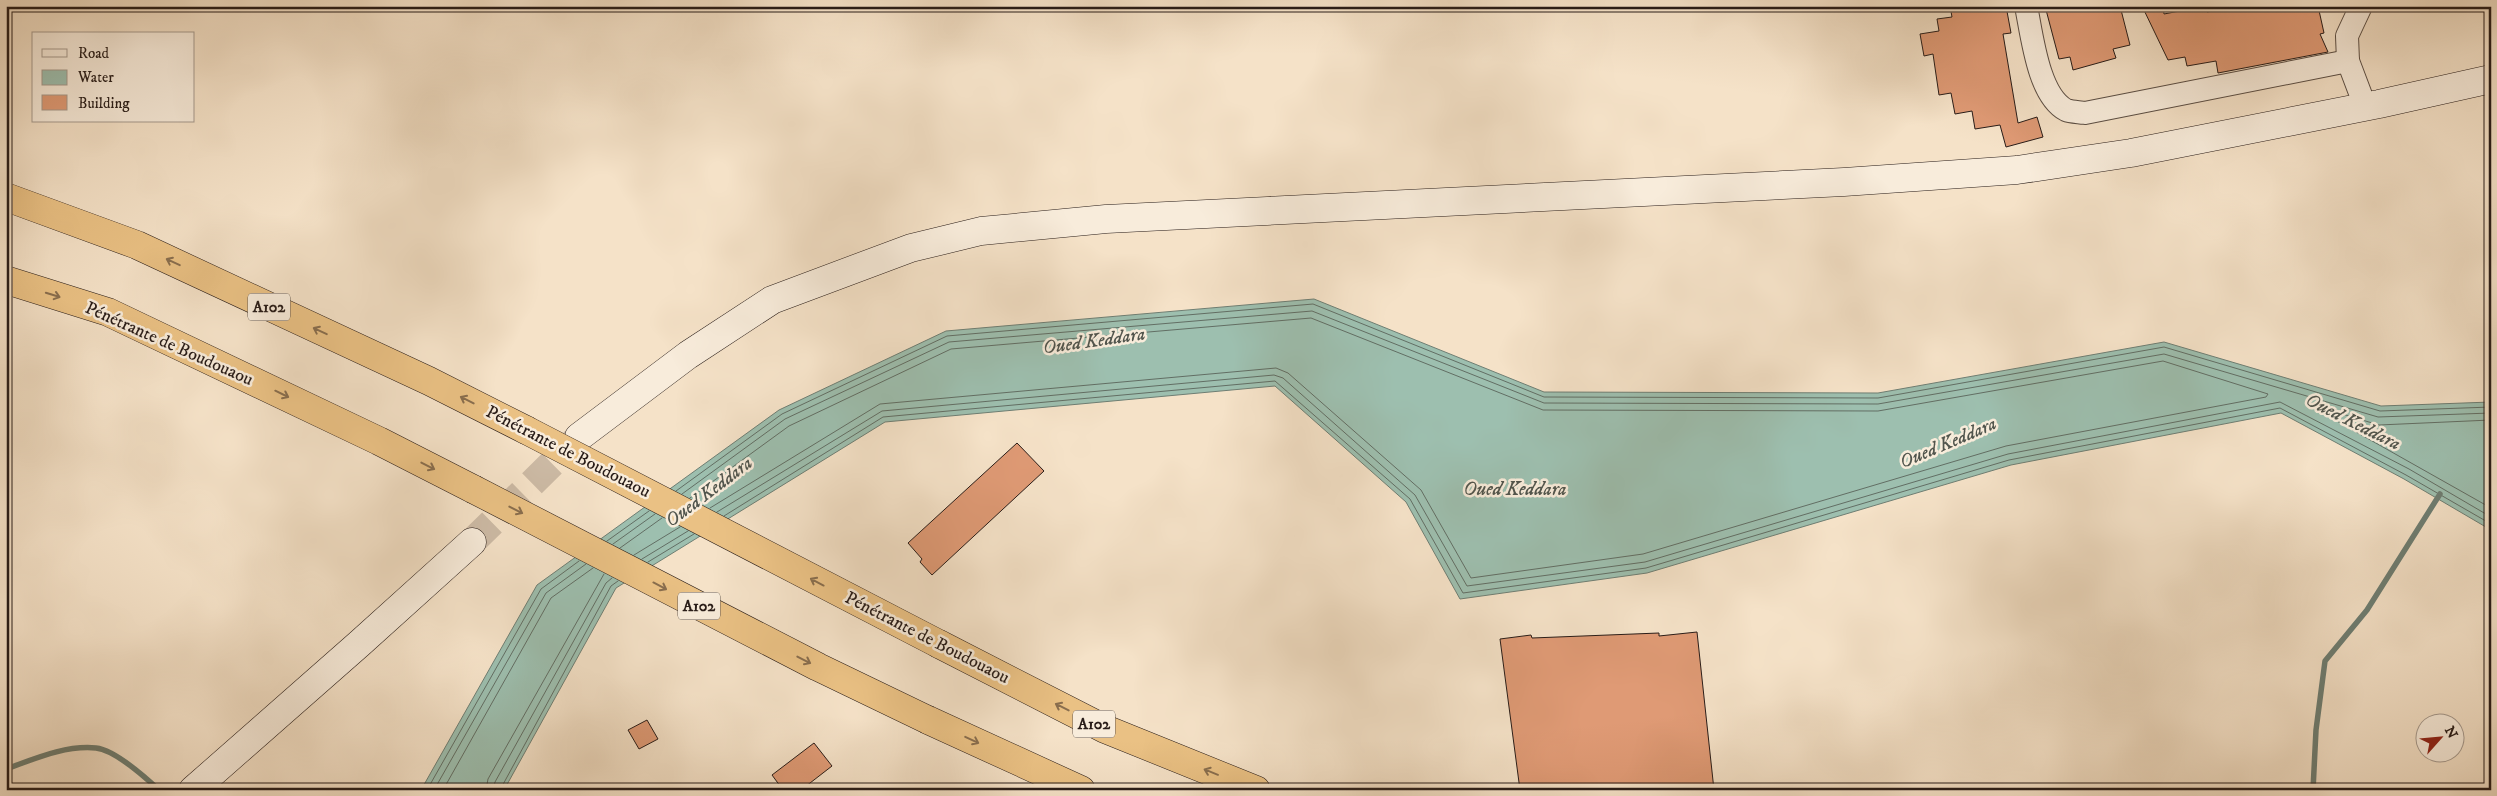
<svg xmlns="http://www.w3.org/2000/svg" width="2497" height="796" font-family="'IM FELL DW Pica',serif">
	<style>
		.water { fill: #9dbfaf; stroke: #6e7e73 }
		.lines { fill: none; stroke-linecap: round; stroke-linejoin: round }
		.shore { stroke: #626e64; stroke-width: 1 }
		.stream { stroke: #6e7e73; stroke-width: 5.5 }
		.building { fill: #df9a75; stroke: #281c18 }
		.secondary-tunnel { stroke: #ccbaa5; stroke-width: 28; stroke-dasharray: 28 14; stroke-linecap: butt }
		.minor-casing { stroke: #5b4e44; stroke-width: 24 }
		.secondary-casing { stroke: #281c18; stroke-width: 29 }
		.motorway-casing { stroke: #281c18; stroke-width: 29 }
		.minor { stroke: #f8ecdb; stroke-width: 22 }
		.secondary { stroke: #f8ecdb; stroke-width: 28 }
		.motorway { stroke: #eac184; stroke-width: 28 }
		.motorway-bridge-casing { stroke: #281c18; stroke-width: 29; stroke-linecap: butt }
		.motorway-bridge { stroke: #eac184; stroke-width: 28 }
		.oneway { stroke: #896e4e }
		.labels { text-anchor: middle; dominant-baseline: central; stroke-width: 5; stroke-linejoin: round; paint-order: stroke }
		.shield { fill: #f8ecdb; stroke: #665a52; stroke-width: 1 }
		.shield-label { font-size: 16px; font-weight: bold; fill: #281c18 }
		.street-label { font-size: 18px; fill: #281c18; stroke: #f8ecdb }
		.water-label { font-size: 19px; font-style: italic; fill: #51554d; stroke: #f8ecdb }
	</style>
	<rect width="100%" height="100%" fill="#f5e2c8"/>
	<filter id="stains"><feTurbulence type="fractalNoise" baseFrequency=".004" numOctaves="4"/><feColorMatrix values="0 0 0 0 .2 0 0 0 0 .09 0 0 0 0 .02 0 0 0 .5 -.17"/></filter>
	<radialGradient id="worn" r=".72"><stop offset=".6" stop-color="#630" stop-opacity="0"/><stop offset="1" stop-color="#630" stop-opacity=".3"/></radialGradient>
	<path class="water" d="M1314 299 1544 392 1878 393 2164 342 2381 406 2491 402V530L2404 479 2281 413 2011 465 1647 573 1460 599 1406 502 1275 386 885 422 616 588 504 790H421L537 585 779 410 946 331Z"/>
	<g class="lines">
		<g class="shore">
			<path d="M2491 420 2379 425 2322 408 2319 411 2491 508"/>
			<path d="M676 491 782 414 947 336 1313 304 1544 397 1878 398 2164 347 2380 411 2491 407"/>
			<path d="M682 494 785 419 949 342 1312 311 1544 403 1878 404 2164 354 2378 417 2491 413"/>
			<path d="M690 498 789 426 951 349 1311 318 1543 410 1878 411 2163 361 2268 394 2266 397 2006 446 1643 554 1471 578 1421 490 1288 373 1276 368 880 404 710 508"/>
			<path d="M717 512 882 411 1274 375 1283 378 1415 495 1467 586 1645 562 2008 454 2280 402 2409 469 2491 517"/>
			<path d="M724 516 883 417 1275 381 1410 499 1463 593 1646 568 2009 460 2280 408 2406 475 2491 524"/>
			<path d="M607 541 649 511"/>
			<path d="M613 544 655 514"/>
			<path d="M620 548 662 518"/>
			<path d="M634 555 680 527"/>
			<path d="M642 559 688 531"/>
			<path d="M648 562 694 534"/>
			<path d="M427 790 541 589 579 561"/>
			<path d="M434 790 546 593 586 564"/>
			<path d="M443 790 551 598 593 568"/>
			<path d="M486 790 488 779 604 574"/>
			<path d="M493 790 495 782 606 583 612 578"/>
			<path d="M500 790 611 586 618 581"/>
		</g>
		<g class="stream">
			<path d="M6 769C34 759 65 745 96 748 115 750 145 777 159 790"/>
			<path d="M2313 790 2316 730 2325 661 2367 610 2440 494"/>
		</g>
	</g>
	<g class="building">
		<path d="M1950 6H2006L2011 33 2003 34 2018 123 2037 117 2043 137 2006 147 2000 125 1975 129 1972 111 1955 114 1951 93 1939 95 1933 54 1924 56 1920 34 1939 31 1937 19 1952 17Z"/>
		<path d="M2045 6H2120L2130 45 2113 49 2116 58 2073 70 2070 57 2059 59Z"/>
		<path d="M2142 6H2163L2164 14 2206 6 2207 12 2239 6H2318L2324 33 2320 34 2328 52 2218 73 2216 61 2187 66 2185 57 2168 60Z"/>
		<path d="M1017 443 1044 471 932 575 920 562 922 559 908 543Z"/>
		<path d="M1697 632 1714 790H1520L1500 639 1531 635 1532 638 1659 633V636Z"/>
		<path d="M647 720 658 739 639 749 628 730Z"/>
		<path d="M814 743 832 766 801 790H783L772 775Z"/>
	</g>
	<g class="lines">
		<path class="secondary-tunnel" d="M472 542 579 437"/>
		<g class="minor-casing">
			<g id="minor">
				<path d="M2026 6C2032 35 2038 95 2066 110 2071 112 2079 112 2085 113L2348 61"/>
				<path d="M2361 6 2347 36 2348 61 2365 106"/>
			</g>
		</g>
		<g class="secondary-casing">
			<g id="secondary">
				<path d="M579 437 688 355 772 300 911 248 981 231 1106 219 1844 182 2017 170 2131 153 2379 104 2491 79"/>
				<path d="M193 790 359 644 472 542"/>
			</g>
		</g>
		<g class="motorway-casing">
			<g id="motorway">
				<path d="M6 197 137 245 429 381 526 430"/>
				<path d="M6 280 108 312 379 441 473 489"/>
				<path d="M939 644 1105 729 1256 790"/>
				<path d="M928 720 1081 790"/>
			</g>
		</g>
		<use href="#minor" class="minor"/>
		<use href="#secondary" class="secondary"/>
		<use href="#motorway" class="motorway"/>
		<g class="motorway-bridge-casing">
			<g id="motorway-bridge">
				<path d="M526 430 939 644"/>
				<path d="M473 489 818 667 928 720"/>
			</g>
		</g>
		<use href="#motorway-bridge" class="motorway-bridge"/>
	</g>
	<defs><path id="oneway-shaft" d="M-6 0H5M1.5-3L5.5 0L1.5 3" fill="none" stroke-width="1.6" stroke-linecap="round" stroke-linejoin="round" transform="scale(1.25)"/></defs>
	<g class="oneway">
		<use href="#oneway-shaft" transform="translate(173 262) rotate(-155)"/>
		<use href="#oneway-shaft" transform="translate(53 295) rotate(17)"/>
		<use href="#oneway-shaft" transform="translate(320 331) rotate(-155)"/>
		<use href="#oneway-shaft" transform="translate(282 394) rotate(26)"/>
		<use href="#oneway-shaft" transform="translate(467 400) rotate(-153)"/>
		<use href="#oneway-shaft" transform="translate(428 466) rotate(27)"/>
		<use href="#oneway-shaft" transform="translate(516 510) rotate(27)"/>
		<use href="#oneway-shaft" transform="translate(817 582) rotate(-152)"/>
		<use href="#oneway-shaft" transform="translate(660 586) rotate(28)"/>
		<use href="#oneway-shaft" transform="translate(804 660) rotate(27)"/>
		<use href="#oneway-shaft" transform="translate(1062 707) rotate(-153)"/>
		<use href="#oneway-shaft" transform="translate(972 740) rotate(25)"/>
		<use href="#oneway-shaft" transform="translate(1211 772) rotate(-158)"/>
	</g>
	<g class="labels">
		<g class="shield">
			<rect x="248" y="293.5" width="42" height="27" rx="4"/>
			<rect x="678" y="592.5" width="42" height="27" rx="4"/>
			<rect x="1073" y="710.5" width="42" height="27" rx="4"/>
		</g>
		<g class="shield-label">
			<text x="269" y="307">A102</text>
			<text x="699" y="606">A102</text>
			<text x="1094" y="724">A102</text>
		</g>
		<g class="street-label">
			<text transform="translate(169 344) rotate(24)">Pénétrante de Boudouaou</text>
			<text transform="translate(568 452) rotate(27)">Pénétrante de Boudouaou</text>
			<text transform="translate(927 638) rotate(27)">Pénétrante de Boudouaou</text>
		</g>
		<g class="water-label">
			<text transform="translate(1094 341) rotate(-8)">Oued Keddara</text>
			<text transform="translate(2353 422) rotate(27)">Oued Keddara</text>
			<text transform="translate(1948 443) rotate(-23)">Oued Keddara</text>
			<text x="1515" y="489">Oued Keddara</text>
			<text transform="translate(709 492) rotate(-37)">Oued Keddara</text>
		</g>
	</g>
	<rect width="2497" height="796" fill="none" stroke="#f5e2c8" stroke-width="25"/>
	<rect x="8" y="8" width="2482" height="781" fill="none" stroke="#281c18" stroke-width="2.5"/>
	<rect x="12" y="12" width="2472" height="771" fill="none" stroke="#281c18"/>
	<rect x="32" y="32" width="162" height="90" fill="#f8ecdb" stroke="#a5998d"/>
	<rect x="42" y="49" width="25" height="8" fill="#f8ecdb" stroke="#a5998d"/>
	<text x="78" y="58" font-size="15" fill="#281c18">Road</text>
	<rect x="42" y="70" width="25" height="15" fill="#9dbfaf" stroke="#a5998d"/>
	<text x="78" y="82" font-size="15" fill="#281c18">Water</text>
	<rect x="42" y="95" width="25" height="15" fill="#df9a75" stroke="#a5998d"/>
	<text x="78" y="108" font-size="15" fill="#281c18">Building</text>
	<g transform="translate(2440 738) rotate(63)"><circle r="24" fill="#f8ecdb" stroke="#a5998d"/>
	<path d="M0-4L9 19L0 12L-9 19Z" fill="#8f2418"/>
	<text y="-8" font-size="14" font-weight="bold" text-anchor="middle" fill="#281c18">N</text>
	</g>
	<rect width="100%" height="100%" filter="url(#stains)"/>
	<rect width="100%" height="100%" fill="url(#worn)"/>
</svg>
